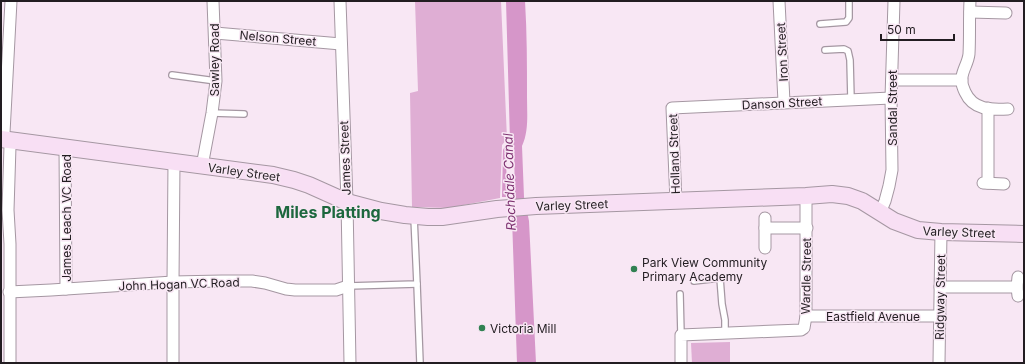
<svg xmlns="http://www.w3.org/2000/svg" width="1025" height="364" font-family="Inter,sans-serif">
	<style>
		.green { fill: #dfaed4 }
		.water { fill: #d696c9 }
		.lines { fill: none; stroke-linecap: round; stroke-linejoin: round }
		.lane-casing { stroke: #a597a2; stroke-width: 8 }
		.street-casing { stroke: #a597a2; stroke-width: 13 }
		.secondary-casing { stroke: #a597a2; stroke-width: 18 }
		.lane { stroke: #fff; stroke-width: 5.5 }
		.street { stroke: #fff; stroke-width: 11 }
		.secondary { stroke: #f8dff4; stroke-width: 16 }
		.poi-dot { fill: #318152; stroke: #f8e7f4; stroke-width: 1.5 }
		.labels { text-anchor: middle; dominant-baseline: central; stroke-width: 3; stroke-linejoin: round; paint-order: stroke }
		.street-label { font-size: 12px; fill: #221d21; stroke: #f8e7f4 }
		.poi-label { font-size: 12px; fill: #221d21; stroke: #f8e7f4; text-anchor: start }
		.water-label { font-size: 13px; font-style: italic; fill: #7d3170; stroke: #f8e7f4 }
		.district-label { font-size: 16px; font-weight: bold; fill: #1c673d; stroke: #f8e7f4 }
	</style>
	<rect width="100%" height="100%" fill="#f8e7f4"/>
	<g class="green">
		<path d="M415 1H501L507 139 502 145 500 198 448 208 412 207 410 93 418 91Z"/>
		<path d="M730 342V363H692L691 343Z"/>
	</g>
	<path class="water" d="M506 1H525C527 33 527 65 527 97 527 113 529 131 522 146L524 197 529 221 536 363H517L512 218 515 200 514 145 509 148 506 154 507 197H502L503 150 506 144 510 141Z"/>
	<g class="lines">
		<g class="lane-casing">
			<g id="lane">
				<path d="M820 24 846 22 849 18V1"/>
				<path d="M825 50 844 49 848 51 850 60 851 99"/>
				<path d="M172 75 216 81"/>
				<path d="M212 113 244 114"/>
				<path d="M694 281 720 278 722 304 725 320V332"/>
				<path d="M417 284 420 363"/>
				<path d="M348 286 417 284 414 217"/>
				<path d="M680 294 681 335"/>
			</g>
		</g>
		<g class="street-casing">
			<g id="street">
				<path d="M340 1 347 202 350 363"/>
				<path d="M779 1 784 102"/>
				<path d="M970 1C969 19 970 36 969 54 968 63 963 69 962 77 961 82 963 88 965 92 973 110 991 110 1008 109"/>
				<path d="M970 12 1006 13"/>
				<path d="M215 33 341 44"/>
				<path d="M892 80H962"/>
				<path d="M988 108V183"/>
				<path d="M65 148 66 289"/>
				<path d="M202 166 212 113 216 81 213 1"/>
				<path d="M983 183 1004 184"/>
				<path d="M676 201 672 108 891 98"/>
				<path d="M880 213 885 201 889 186 892 170 891 98 894 1"/>
				<path d="M765 218V248"/>
				<path d="M765 228H807"/>
				<path d="M940 287H1017"/>
				<path d="M9 292 51 290 173 282 222 281H252L265 283 286 289 295 290H336L348 286"/>
				<path d="M1018 296 1017 287 1018 277"/>
				<path d="M806 316H940"/>
				<path d="M10 363V244L8 210 10 146 4 133 11 1"/>
				<path d="M173 363V282L174 162"/>
				<path d="M681 363V335L801 330 804 328 806 316V196"/>
				<path d="M939 363 941 232"/>
			</g>
		</g>
		<g class="secondary-casing">
			<path id="secondary" d="M1 139 273 175 294 180 309 185 347 202 381 211 405 215 428 217H442L497 209 536 206 806 196 832 194 848 196 862 201 894 221 918 230 941 232 1024 234"/>
		</g>
		<use href="#lane" class="lane"/>
		<use href="#street" class="street"/>
		<use href="#secondary" class="secondary"/>
	</g>
	<g class="poi-dot">
		<circle cx="634" cy="269" r="4"/>
		<circle cx="482" cy="328" r="4"/>
	</g>
	<g class="labels">
		<g class="street-label">
			<text transform="translate(278 38) rotate(5)">Nelson Street</text>
			<text transform="translate(782 52) rotate(-93)">Iron Street</text>
			<text transform="translate(214 60) rotate(-90)">Sawley Road</text>
			<text transform="translate(782 103) rotate(-3)">Danson Street</text>
			<text transform="translate(892 108) rotate(-90)">Sandal Street</text>
			<text transform="translate(674 154) rotate(-92)">Holland Street</text>
			<text transform="translate(345 158) rotate(-92)">James Street</text>
			<text transform="translate(244 172) rotate(8)">Varley Street</text>
			<text transform="translate(572 205) rotate(-2)">Varley Street</text>
			<text transform="translate(66 218) rotate(-90)">James Leach VC Road</text>
			<text transform="translate(959 232) rotate(2)">Varley Street</text>
			<text transform="translate(806 276) rotate(-89)">Wardle Street</text>
			<text transform="translate(179 284) rotate(-2)">John Hogan VC Road</text>
			<text transform="translate(940 297) rotate(-89)">Ridgway Street</text>
			<text x="873" y="316">Eastfield Avenue</text>
		</g>
		<g class="poi-label">
			<text x="642" y="262">Park View Community<tspan x="642" dy="14">Primary Academy</tspan></text>
			<text x="490" y="328">Victoria Mill</text>
		</g>
		<g class="water-label">
			<text transform="translate(509 182) rotate(-92)">Rochdale Canal</text>
		</g>
		<g class="district-label">
			<text x="328" y="212">Miles Platting</text>
		</g>
	</g>
	<rect width="1025" height="364" fill="none" stroke="#221d21" stroke-width="4"/>
	<path d="M881 34v6h73v-6" fill="none" stroke="#221d21" stroke-width="2"/>
	<text x="887" y="34" font-size="12" fill="#221d21" stroke="#f8e7f4" stroke-width="3" paint-order="stroke">50 m</text>
</svg>
